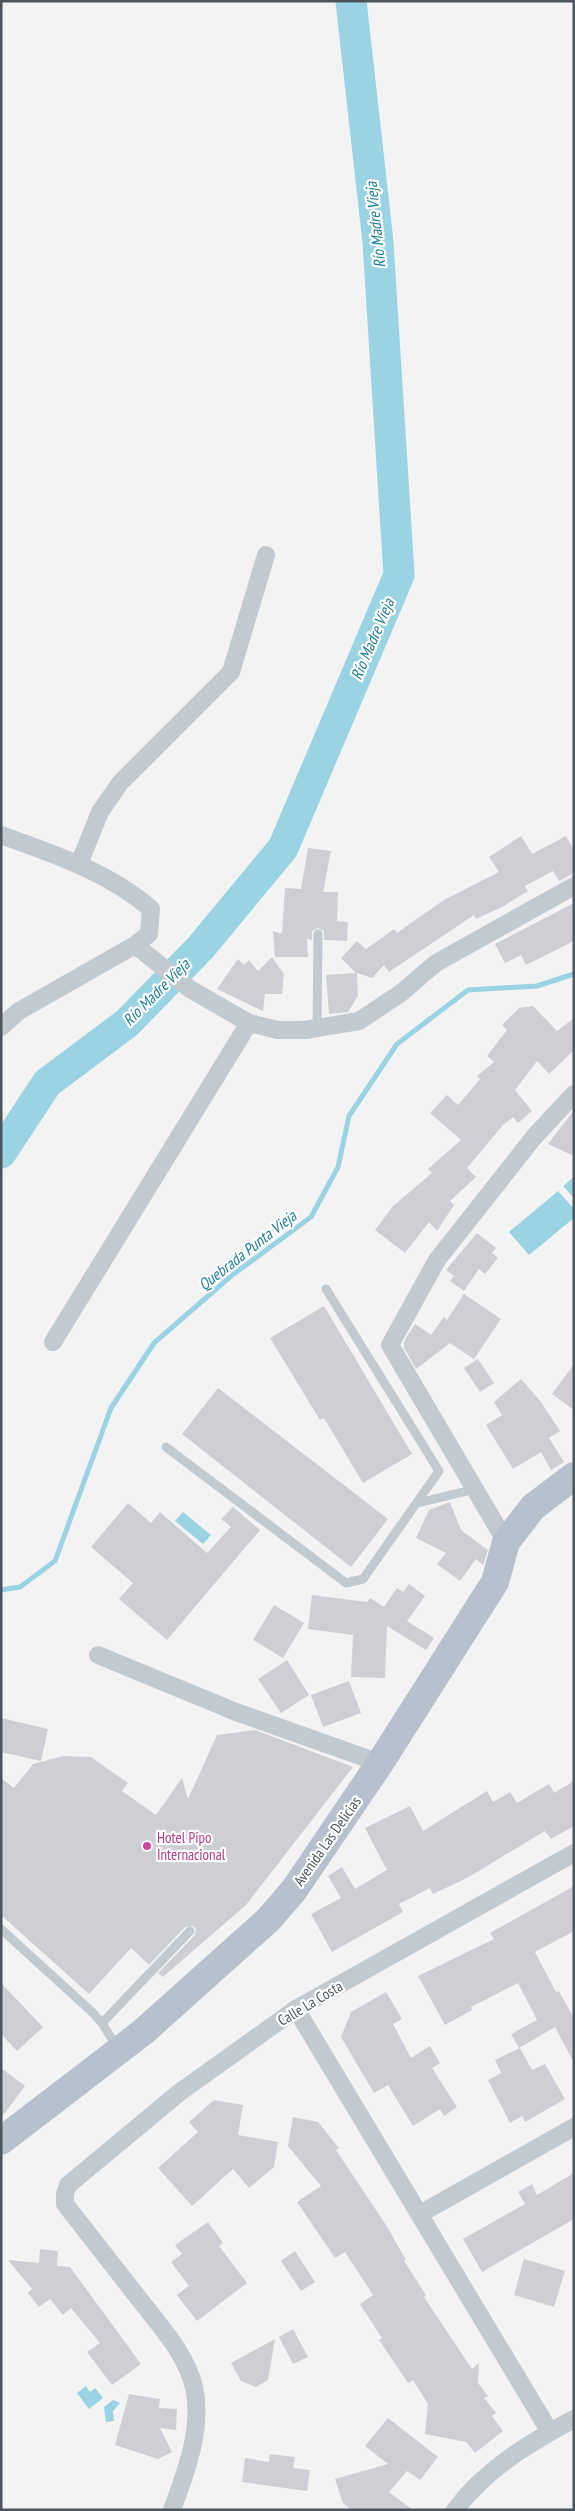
<svg xmlns="http://www.w3.org/2000/svg" width="575" height="2511" font-family="'PT Sans Narrow',sans-serif">
	<style>
		.water { fill: #9ad3e3 }
		.lines { fill: none; stroke-linecap: round; stroke-linejoin: round }
		.stream { stroke: #9ad3e3; stroke-width: 5 }
		.river { stroke: #9ad3e3; stroke-width: 31 }
		.building { fill: #cdcfd4 }
		.service { stroke: #c2c9cf; stroke-width: 9 }
		.minor { stroke: #c2c9cf; stroke-width: 18 }
		.primary { stroke: #b6c1cd; stroke-width: 28 }
		.hotel-dot { fill: #d1479c; stroke: #fff; stroke-width: 2 }
		.labels { text-anchor: middle; dominant-baseline: central; stroke-width: 4.5; stroke-linejoin: round; paint-order: stroke }
		.hotel-label { font-size: 15px; fill: #b23c85; stroke: #fff; text-anchor: start }
		.street-label { font-size: 15px; fill: #4c555e; stroke: #fff }
		.water-label { font-size: 16px; font-style: italic; fill: #1d7c98; stroke: #fff }
	</style>
	<rect width="100%" height="100%" fill="#f4f3f3"/>
	<g class="water">
		<path d="M574 1177V1198L563 1186Z"/>
		<path d="M558 1191 574 1209V1218L529 1255 509 1232Z"/>
		<path d="M183 1512 211 1535 203 1544 175 1521Z"/>
		<path d="M86 2386 90 2392 95 2388 103 2398 89 2409 77 2393Z"/>
		<path d="M113 2400 120 2403 113 2411 114 2421 106 2422 104 2407Z"/>
	</g>
	<g class="lines">
		<path class="stream" d="M1 1590 20 1587 55 1561 111 1408 154 1343 231 1276 311 1217 338 1167 349 1116 397 1044 468 990 537 986 574 974"/>
		<path class="river" d="M1 1153 47 1083 127 1023 201 947 283 848 399 575 378 242 351 1"/>
	</g>
	<g class="building">
		<path d="M521 836 532 854 566 836 574 851V873L559 881 553 871 525 886 528 891 502 907 476 919 474 915 389 972 384 965 372 978 357 973 358 996 348 1012 329 1014 326 975 356 973 341 958 357 941 366 949 394 929 397 933 444 900 499 872 489 857Z"/>
		<path d="M308 848 331 851 323 892H338L337 921 348 922 347 941 324 940V931L318 928 312 931V940L307 939 308 957H275L273 931 282 934 285 888 301 889Z"/>
		<path d="M574 903V941L526 965 521 955 505 963 495 944Z"/>
		<path d="M272 957 284 974 282 994H265L263 1011 217 989 238 959 244 965 249 960 258 971Z"/>
		<path d="M533 1006 557 1031 574 1018V1050L549 1074 537 1061 515 1090 532 1111 518 1123 513 1117 503 1125 467 1168 476 1177 450 1201 454 1205 437 1231 429 1222 405 1253 375 1230 393 1206 432 1173 428 1169 461 1140 430 1113 447 1095 458 1105 480 1079 477 1076 494 1062 487 1056 507 1030 502 1025 519 1008Z"/>
		<path d="M574 1110V1156L548 1144Z"/>
		<path d="M477 1233 496 1248 492 1253 498 1258 485 1274 479 1269 464 1291 450 1281 454 1276 446 1270Z"/>
		<path d="M464 1294 501 1319 474 1359 450 1343 416 1369 404 1348V1342L407 1336 415 1324 431 1335 444 1317 447 1320Z"/>
		<path d="M324 1306 412 1454 363 1483 324 1418 320 1420 270 1338Z"/>
		<path d="M478 1359 494 1383 480 1392 464 1368Z"/>
		<path d="M574 1364V1410L552 1394Z"/>
		<path d="M521 1379 541 1402 560 1431 549 1438 564 1462 551 1470 541 1452 513 1469 486 1425 502 1415 494 1402Z"/>
		<path d="M218 1388 388 1519 351 1567 182 1434Z"/>
		<path d="M450 1502 461 1530 488 1550 483 1565 476 1559 460 1581 437 1564 446 1553 416 1538 429 1510Z"/>
		<path d="M128 1503 151 1523 160 1512 207 1553 231 1527 221 1519 233 1507 260 1530 167 1640 119 1599 133 1583 91 1547Z"/>
		<path d="M409 1584 425 1596 407 1621 434 1638 426 1650 387 1626 385 1678 351 1677 353 1635 308 1629 312 1595 367 1602 370 1598 384 1607 397 1588 403 1592Z"/>
		<path d="M274 1605 304 1623 283 1658 253 1640Z"/>
		<path d="M287 1660 309 1695 281 1713 258 1679Z"/>
		<path d="M349 1681 361 1713 323 1727 311 1695Z"/>
		<path d="M1 1718 48 1729 41 1761 1 1752Z"/>
		<path d="M255 1730 353 1767 246 1905 163 1977 158 1973 195 1935 196 1930 194 1926 185 1927 149 1965 131 1948 89 1994 1 1915V1778L14 1788 33 1764 63 1756 91 1757 128 1783 122 1791 156 1815 182 1778 188 1799 217 1735Z"/>
		<path d="M574 1781V1826L551 1839 545 1831 467 1878 433 1894 430 1888 399 1904 403 1912 332 1952 311 1914 341 1898 328 1876 342 1867 355 1889 387 1870 365 1828 410 1806 423 1831 487 1791 493 1802 510 1792 517 1803 549 1784 554 1793Z"/>
		<path d="M574 1886V1931L535 1952 556 1992 559 1991 574 2019V2063L555 2027 519 2048 511 2034 537 2020 518 1983 471 2007 472 2010 445 2025 418 1976 494 1939 490 1933Z"/>
		<path d="M1 1983 43 2027 17 2051 1 2034Z"/>
		<path d="M386 1992 402 2019 393 2024 411 2058 430 2046 440 2063 432 2068 457 2107 444 2116 440 2109 413 2126 388 2085 374 2093 341 2037 351 2012Z"/>
		<path d="M520 2048 532 2070 545 2064 565 2099 525 2122 522 2116 510 2123 488 2080 501 2073 495 2060Z"/>
		<path d="M1 2068 25 2086 1 2118Z"/>
		<path d="M214 2100 243 2105 238 2135 278 2142 274 2167 249 2188 233 2169 192 2206 158 2168 198 2132 189 2122Z"/>
		<path d="M293 2117 318 2122 339 2148 336 2150 386 2225 406 2260 404 2261 426 2295 424 2297 472 2369 479 2363 478 2383 488 2396 484 2398 496 2413 492 2416 503 2431 475 2453 466 2442 425 2434 428 2404 413 2380 408 2383 379 2340 382 2338 360 2304 373 2295 345 2252 335 2258 297 2202 321 2186 288 2146Z"/>
		<path d="M574 2173V2219L482 2272 463 2239 525 2204 518 2192 532 2184 537 2195Z"/>
		<path d="M208 2222 223 2243 219 2246 247 2283 197 2321 177 2295 189 2286 171 2262 182 2254 175 2245Z"/>
		<path d="M40 2249 58 2251 57 2266 70 2267 141 2364 112 2385 87 2352 100 2343 71 2308 63 2315 50 2299 39 2307 28 2293 32 2289 8 2260 39 2263Z"/>
		<path d="M295 2251 315 2282 301 2291 281 2261Z"/>
		<path d="M524 2259 565 2271 554 2307 514 2295Z"/>
		<path d="M293 2329 308 2357 293 2364 279 2337Z"/>
		<path d="M275 2339 268 2380 256 2387 241 2381 231 2363Z"/>
		<path d="M129 2394 160 2399 159 2408 177 2409 176 2430 160 2428 172 2452 158 2459 115 2445Z"/>
		<path d="M388 2418 438 2457 420 2480 407 2471 389 2492 413 2510H351L343 2503 335 2479 388 2464 365 2446Z"/>
		<path d="M270 2454 295 2457 293 2468 310 2470 307 2491 242 2482 245 2458 269 2462Z"/>
	</g>
	<g class="lines">
		<g class="service">
			<path d="M317 1028 318 934"/>
			<path d="M166 1447 346 1583 363 1579 439 1471 326 1289"/>
			<path d="M418 1503 475 1489"/>
			<path d="M1 1929 91 2011 102 2023"/>
			<path d="M118 2049 102 2023 190 1931"/>
		</g>
		<g class="minor">
			<path d="M1 835C53 854 109 872 151 909L149 934 135 945 19 1011 1 1027"/>
			<path d="M79 864 100 812 120 783 231 672 266 555"/>
			<path d="M135 945 190 989 249 1023 278 1030H305L359 1021 401 993 436 963 574 886"/>
			<path d="M53 1342 249 1023"/>
			<path d="M506 1542 390 1345 437 1260 534 1137 574 1094"/>
			<path d="M98 1655 236 1712 380 1763"/>
			<path d="M296 2009 550 2432"/>
			<path d="M420 2214 574 2127"/>
			<path d="M172 2510C186 2472 203 2428 194 2387 186 2354 161 2327 140 2300 115 2268 90 2236 65 2204V2194L68 2185 180 2092 296 2009 574 1853"/>
			<path d="M455 2510C486 2469 529 2443 574 2419"/>
		</g>
		<path class="primary" d="M1 2141 143 2032 268 1920 294 1890 380 1763 495 1582 506 1542 533 1507 574 1476"/>
	</g>
	<circle class="hotel-dot" cx="147" cy="1846" r="5"/>
	<g class="labels">
		<g class="hotel-label">
			<text x="157" y="1837">Hotel Pipo<tspan x="157" dy="17">Internacional</tspan></text>
		</g>
		<g class="street-label">
			<text transform="translate(327 1841) rotate(-55)">Avenida Las Delicias</text>
			<text transform="translate(310 2003) rotate(-31)">Calle La Costa</text>
		</g>
		<g class="water-label">
			<text transform="translate(375 225) rotate(-96)">Río Madre Vieja</text>
			<text transform="translate(372 639) rotate(-67)">Río Madre Vieja</text>
			<text transform="translate(156 992) rotate(-45)">Río Madre Vieja</text>
			<text transform="translate(247 1250) rotate(-38)">Quebrada Punta Vieja</text>
		</g>
	</g>
	<rect width="575" height="2511" fill="none" stroke="#4c555e" stroke-width="5"/>
</svg>
